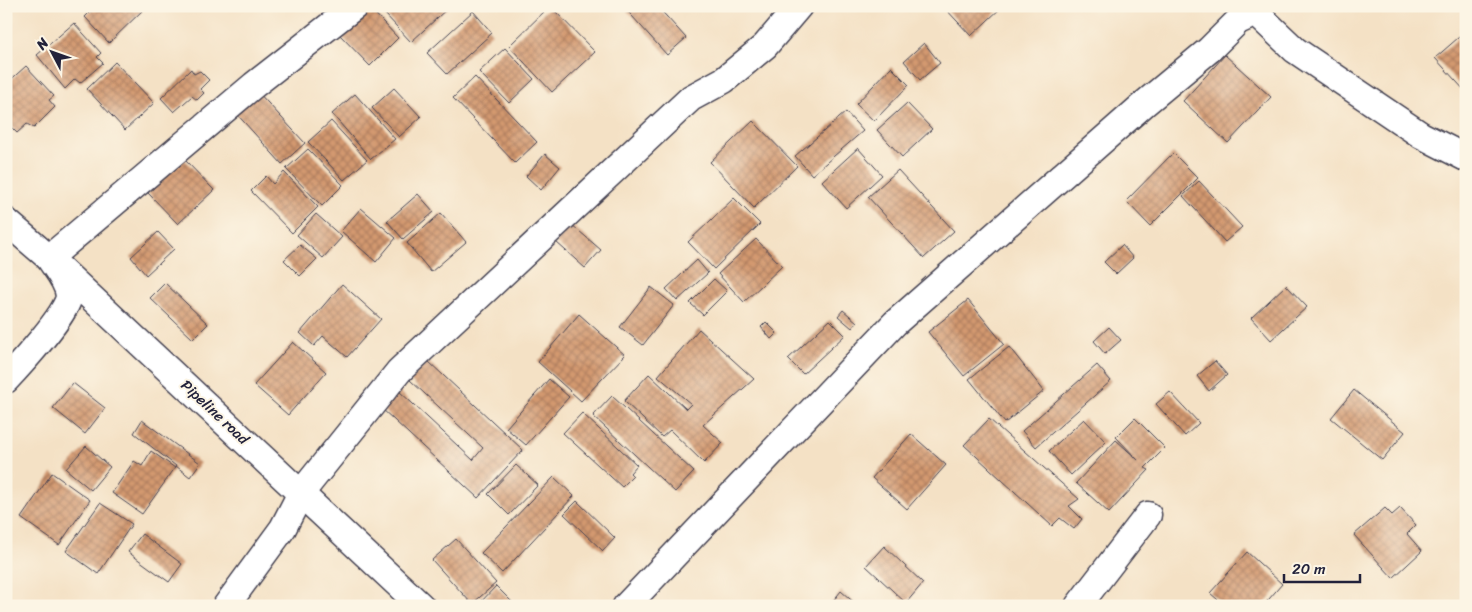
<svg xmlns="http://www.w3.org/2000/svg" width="1472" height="612" font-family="Sriracha,sans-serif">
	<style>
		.building { fill: url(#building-cross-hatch) }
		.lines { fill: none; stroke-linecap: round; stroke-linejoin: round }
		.minor-casing { stroke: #423f50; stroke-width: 29 }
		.minor { stroke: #fff; stroke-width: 26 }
		.labels { text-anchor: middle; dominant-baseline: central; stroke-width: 4; stroke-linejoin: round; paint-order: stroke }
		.street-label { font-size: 15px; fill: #22223b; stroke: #fcf5e5 }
	</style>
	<defs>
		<pattern id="building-cross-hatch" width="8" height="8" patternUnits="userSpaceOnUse" patternTransform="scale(1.25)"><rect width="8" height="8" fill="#d39970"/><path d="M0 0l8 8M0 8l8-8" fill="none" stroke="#ab7c5d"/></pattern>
	</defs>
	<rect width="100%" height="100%" fill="#fcf5e5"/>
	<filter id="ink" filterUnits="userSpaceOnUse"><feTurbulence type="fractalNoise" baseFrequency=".02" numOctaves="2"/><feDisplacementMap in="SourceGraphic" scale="10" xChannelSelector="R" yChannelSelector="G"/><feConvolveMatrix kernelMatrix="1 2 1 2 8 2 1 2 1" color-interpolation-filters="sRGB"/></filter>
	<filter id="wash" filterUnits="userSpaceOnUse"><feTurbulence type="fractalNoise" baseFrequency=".0096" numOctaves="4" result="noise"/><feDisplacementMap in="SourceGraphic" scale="20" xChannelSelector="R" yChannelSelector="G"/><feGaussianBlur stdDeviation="1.12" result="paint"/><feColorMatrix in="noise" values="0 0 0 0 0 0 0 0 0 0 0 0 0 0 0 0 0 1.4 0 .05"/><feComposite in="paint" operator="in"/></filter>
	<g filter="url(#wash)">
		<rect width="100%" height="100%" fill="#f4e1c5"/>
		<g id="blocks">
			<g class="building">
				<path d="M96 6H147L109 43 85 17Z"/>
				<path d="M368 6 398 38 370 66 338 33Z"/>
				<path d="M393 6H450L411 42 385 14Z"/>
				<path d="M550 6 595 52 552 92 509 46Z"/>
				<path d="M623 6H657L686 38 667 55Z"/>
				<path d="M943 6H1003L971 36Z"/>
				<path d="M473 11 492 33 447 74 427 53Z"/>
				<path d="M74 23 101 53 97 57 103 63 80 83 75 79 65 89 37 55Z"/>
				<path d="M1466 31V92L1435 58Z"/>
				<path d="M924 43 940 63 920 80 904 61Z"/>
				<path d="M505 48 534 79 509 103 479 72Z"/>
				<path d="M1225 55 1271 97 1228 143 1183 101Z"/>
				<path d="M115 62 154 103 125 130 87 89Z"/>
				<path d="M26 66 54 96 49 100 55 107 34 128 27 124 17 133 6 122V84Z"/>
				<path d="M891 67 909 85 874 121 856 104Z"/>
				<path d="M191 69 194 74 200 71 209 80 200 89 204 93 197 100 192 96 174 112 161 98Z"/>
				<path d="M475 77 537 142 515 163 453 98Z"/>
				<path d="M394 88 421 117 399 137 372 108Z"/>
				<path d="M256 90 305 143 282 164 234 111Z"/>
				<path d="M355 94 395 139 371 159 332 114Z"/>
				<path d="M907 103 932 129 902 157 877 130Z"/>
				<path d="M846 112 863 131 812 175 795 156Z"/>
				<path d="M331 121 367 160 344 180 308 142Z"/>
				<path d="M753 121 797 166 754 208 710 162Z"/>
				<path d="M858 148 882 175 846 208 822 181Z"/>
				<path d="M308 149 343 185 322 206 286 169Z"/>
				<path d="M1173 153 1198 178 1150 226 1126 201Z"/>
				<path d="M545 154 560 167 541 190 526 176Z"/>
				<path d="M184 159 214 190 178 224 148 193Z"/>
				<path d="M898 170 954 231 924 258 868 197Z"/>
				<path d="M284 172 318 207 292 233 251 191 266 176 273 184Z"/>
				<path d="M1199 181 1242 227 1225 242 1183 196Z"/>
				<path d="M418 194 434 212 403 239 387 221Z"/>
				<path d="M734 198 760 224 714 269 688 242Z"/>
				<path d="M361 208 396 238 376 262 341 231Z"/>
				<path d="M441 213 466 242 431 272 407 243Z"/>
				<path d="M316 214 342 237 323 258 297 235Z"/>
				<path d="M571 224 601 250 585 268 556 242Z"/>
				<path d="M158 232 174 249 146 275 131 257Z"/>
				<path d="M756 239 782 266 744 302 718 274Z"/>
				<path d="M300 245 317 259 300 276 284 260Z"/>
				<path d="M1122 245 1133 258 1116 274 1104 262Z"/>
				<path d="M697 260 708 273 677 301 666 289Z"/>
				<path d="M714 279 727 291 703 315 690 303Z"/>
				<path d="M165 283 208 324 193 339 150 298Z"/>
				<path d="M342 284 381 319 347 357 323 336 314 346 300 333Z"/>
				<path d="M1286 285 1307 307 1271 340 1251 318Z"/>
				<path d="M651 287 674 305 643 345 620 327Z"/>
				<path d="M968 300 1004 344 964 376 928 332Z"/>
				<path d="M843 310 857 322 852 328 838 316Z"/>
				<path d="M579 314 625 355 581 401 538 362Z"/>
				<path d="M830 320 845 335 803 374 788 359Z"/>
				<path d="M766 322 777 333 771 339 761 327Z"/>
				<path d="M1109 327 1121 340 1105 354 1094 341Z"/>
				<path d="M699 329 754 379 703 425 723 443 704 463 670 430 662 437 624 401 649 374 686 409 691 404 658 376Z"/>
				<path d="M293 342 326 372 288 415 254 385Z"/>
				<path d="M1009 347 1044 391 1005 423 969 379Z"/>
				<path d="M428 361 523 450 478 498 381 408 398 390 473 460 483 448 410 380Z"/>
				<path d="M1215 361 1227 375 1209 391 1197 376Z"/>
				<path d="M1097 365 1111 381 1036 447 1022 431Z"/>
				<path d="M549 379 569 397 526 445 506 428Z"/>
				<path d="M73 383 105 408 85 434 53 408Z"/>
				<path d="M1354 390 1405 432 1382 460 1331 418Z"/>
				<path d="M1170 392 1199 423 1185 436 1156 404Z"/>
				<path d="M612 396 694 472 675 492 593 416Z"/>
				<path d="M582 413 637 465 630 473 633 476 622 487 563 433Z"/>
				<path d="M1135 418 1165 448 1145 468 1149 470 1109 513 1076 483 1116 440 1138 460 1116 437Z"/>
				<path d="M989 419 1079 499 1069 506 1082 519 1074 529 1060 518 1052 526 964 445Z"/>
				<path d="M1084 419 1106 442 1071 475 1049 451Z"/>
				<path d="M142 420 200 463 190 477 134 433Z"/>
				<path d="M911 434 946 465 907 509 872 478Z"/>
				<path d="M86 446 110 467 91 490 66 469Z"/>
				<path d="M151 451 175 468 142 514 112 493 134 461 142 466Z"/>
				<path d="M516 465 538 485 509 515 488 494Z"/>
				<path d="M52 473 90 500 59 545 21 518Z"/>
				<path d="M554 477 574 496 502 573 481 553Z"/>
				<path d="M577 501 615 538 603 551 564 514Z"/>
				<path d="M100 503 132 524 98 574 66 551Z"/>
				<path d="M1385 508 1392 515 1400 508 1416 525 1407 534 1422 551 1393 578 1354 535Z"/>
				<path d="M142 534 182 564 169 582 128 552Z"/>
				<path d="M456 539 496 583 472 604 432 560Z"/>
				<path d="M884 546 923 583 906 603 866 566Z"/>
				<path d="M1247 552 1282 584 1263 606H1225L1210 593Z"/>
				<path d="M496 586 516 606 478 605Z"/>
				<path d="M841 591 858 606H829Z"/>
			</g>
		</g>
	</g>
	<g filter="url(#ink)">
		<use href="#blocks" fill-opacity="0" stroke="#423f50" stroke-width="1"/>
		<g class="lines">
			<g class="minor-casing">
				<g id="minor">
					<path d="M1252 6 1256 13 1295 50 1421 135 1466 158"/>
					<path d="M6 221 49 258 421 606"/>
					<path d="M6 380C19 366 69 312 69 296 68 282 56 269 49 258L254 85 355 6"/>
					<path d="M226 606 283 528 301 493 399 371 691 98 724 80 765 46 799 6"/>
					<path d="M626 606 895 323 1144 104 1209 50 1238 21 1256 13"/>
					<path d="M1078 606 1148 515"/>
				</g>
			</g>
			<use href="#minor" class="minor"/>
		</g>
	</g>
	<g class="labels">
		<g class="street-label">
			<text transform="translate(215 412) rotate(43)">Pipeline road</text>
		</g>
	</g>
	<rect width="1472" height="612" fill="none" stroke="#fcf5e5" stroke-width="25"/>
	<g transform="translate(52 52) rotate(311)" stroke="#fcf5e5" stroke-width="4" paint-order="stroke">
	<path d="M0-4L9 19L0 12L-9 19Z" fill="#22223b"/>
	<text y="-8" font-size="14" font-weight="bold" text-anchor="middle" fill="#22223b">N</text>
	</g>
	<path d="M1284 574v8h76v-8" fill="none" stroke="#22223b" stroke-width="2.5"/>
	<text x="1292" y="574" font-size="15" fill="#22223b" stroke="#fcf5e5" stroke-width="4" paint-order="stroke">20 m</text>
</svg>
